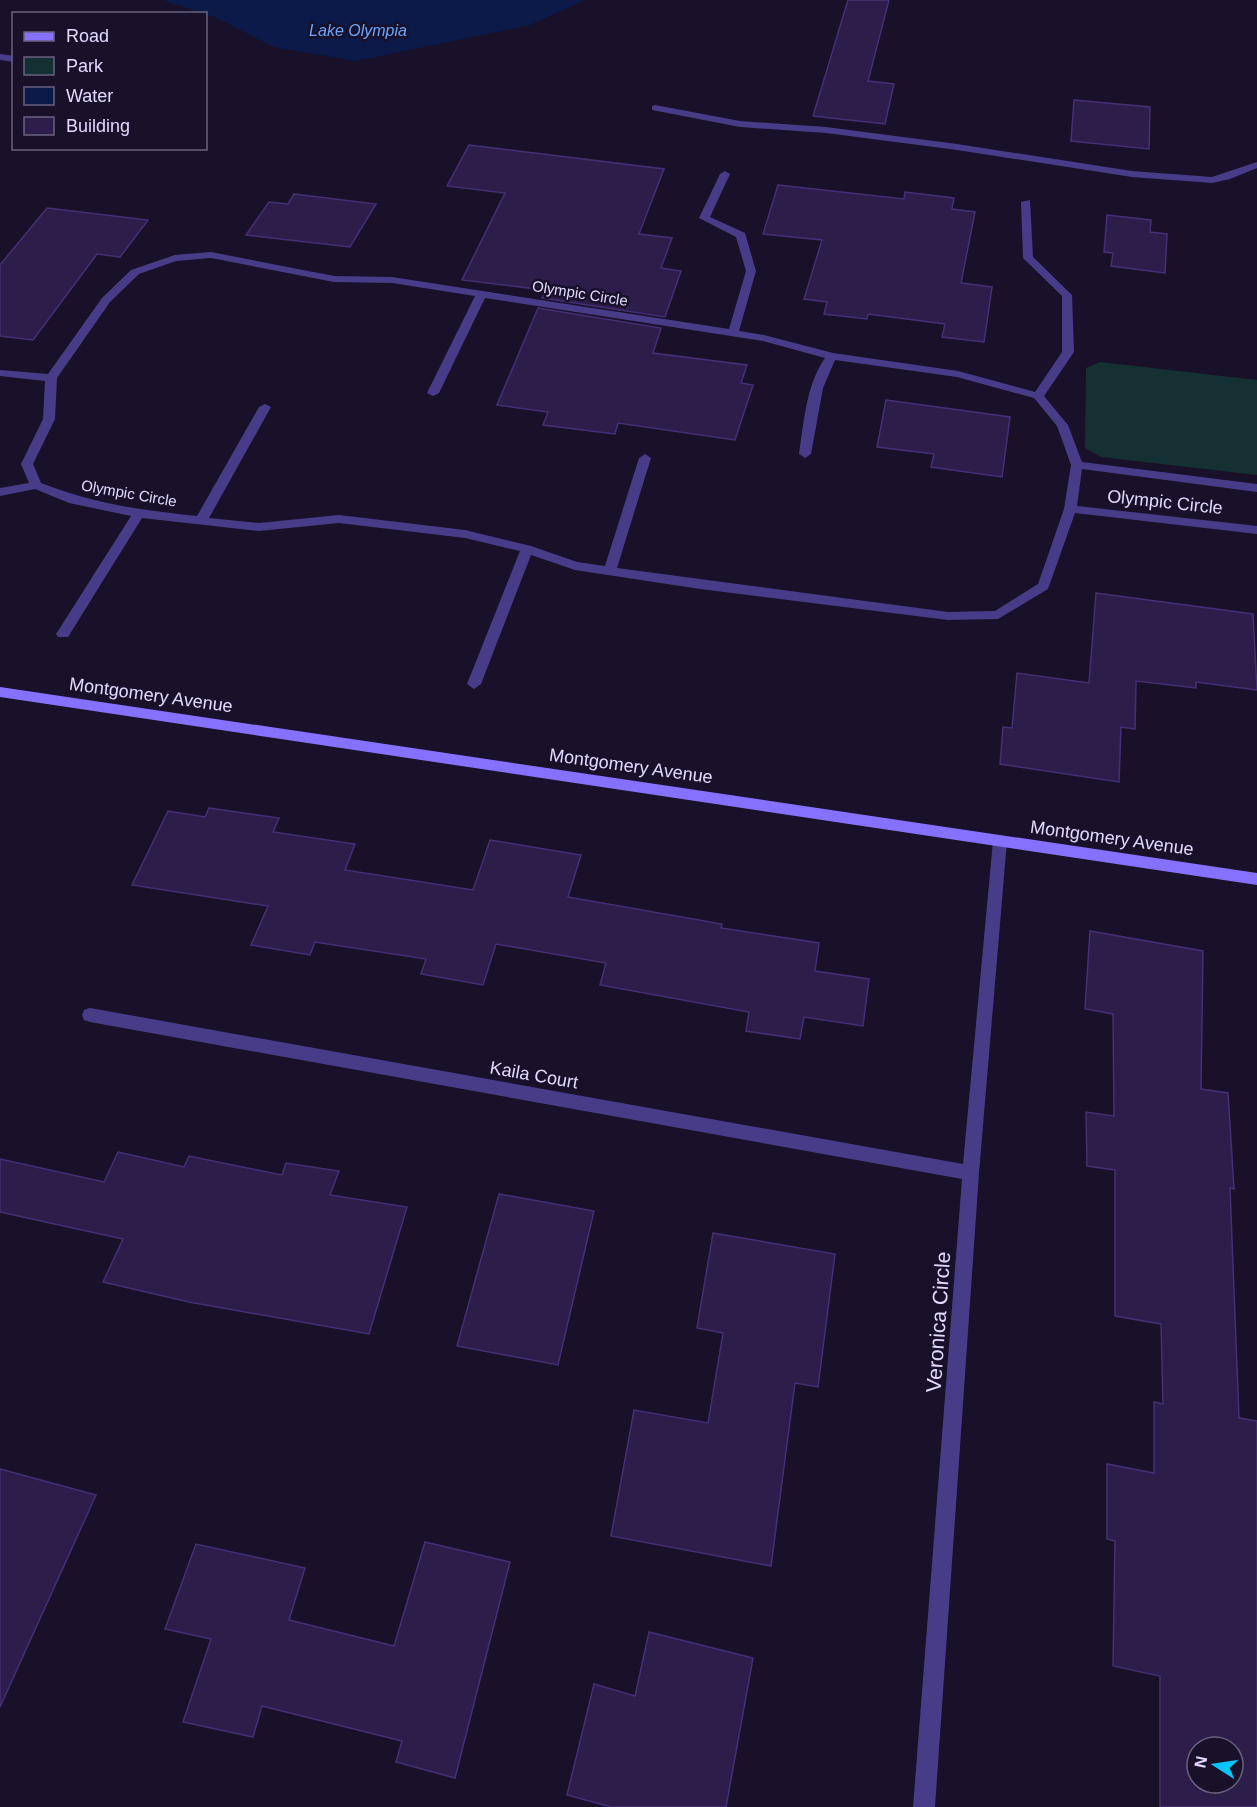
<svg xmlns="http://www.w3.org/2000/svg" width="1257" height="1807" font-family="Arial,sans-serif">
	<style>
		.green { fill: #143033 }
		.water { fill: #0b1a48 }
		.building { fill: #2c1d4a; stroke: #462f76; stroke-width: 1.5; fill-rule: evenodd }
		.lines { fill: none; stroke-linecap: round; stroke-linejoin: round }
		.lane { fill: #483c88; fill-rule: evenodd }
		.street { fill: #483c88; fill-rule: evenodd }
		.secondary { fill: #8671fe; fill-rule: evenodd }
		.labels { text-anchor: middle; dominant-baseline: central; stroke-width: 5; stroke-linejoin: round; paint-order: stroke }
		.far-street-label { font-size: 15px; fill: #e2d9ff; stroke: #181129 }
		.far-water-label { font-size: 16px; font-style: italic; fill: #68a6fe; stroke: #181129 }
		.street-label { font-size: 18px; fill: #e2d9ff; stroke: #181129 }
		.near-street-label { font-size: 21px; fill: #e2d9ff; stroke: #181129 }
	</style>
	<rect width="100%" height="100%" fill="#181129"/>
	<path class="green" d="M1100 362 1257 380V475L1101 457 1085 448 1086 368Z"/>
	<path class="water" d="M162 0H585L530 25 356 61 273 47 215 17Z"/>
	<g class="building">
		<path d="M848 0H889L868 81 894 84 885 124 813 116Z"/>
		<path d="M1074 100 1150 107 1149 149 1071 141Z"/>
		<path d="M469 145 664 169 639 234 672 238 661 268 681 271 665 317 542 298 545 290 462 280 505 193 447 186Z"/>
		<path d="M778 185 904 199 905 192 954 198 952 209 975 212 961 283 992 287 984 342 942 337 945 324 868 314 867 319 824 314 827 302 804 299 822 240 763 234Z"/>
		<path d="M294 194 376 204 350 247 246 235 269 202 288 204Z"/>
		<path d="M47 208 148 220 120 257 97 254 33 340 0 336V265Z"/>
		<path d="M1107 215 1151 220 1150 232 1167 234 1165 273 1111 266 1113 253 1104 252Z"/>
		<path d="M538 308 661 328 653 353 747 365 741 383 753 385 735 440 618 423 615 434 543 425 548 412 497 405Z"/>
		<path d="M886 400 1010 417 1002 477 931 467 934 454 877 447Z"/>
		<path d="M1096 593 1253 614 1257 690 1196 682V688L1136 681 1135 729 1121 727 1119 782 1000 764 1003 727 1012 728 1017 673 1089 683Z"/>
		<path d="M209 808 279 818 273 832 355 844 345 870 473 890 490 840 581 855 568 897 722 924 721 928 819 943 815 971 869 979 863 1026 804 1017 800 1039 746 1031 749 1012 600 985 606 963 496 944 483 985 421 974 426 959 315 942 310 955 251 945 268 906 132 885 168 811 205 817Z"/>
		<path d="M1090 931 1203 951 1201 1089 1228 1093 1234 1189 1230 1188 1239 1418 1257 1421V1807H1160V1676L1113 1666 1115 1541 1107 1539V1464L1154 1473V1402L1163 1404 1161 1324 1115 1316V1170L1087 1166 1086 1112 1114 1116 1113 1014 1085 1009ZM1197 1747H1233V1783H1197Z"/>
		<path d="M118 1152 184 1167 189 1156 282 1175 286 1163 339 1171 330 1195 407 1207 369 1334 189 1302 103 1282 123 1239 0 1212V1159L104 1182Z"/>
		<path d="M499 1194 594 1211 558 1365 457 1346Z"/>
		<path d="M713 1233 835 1254 818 1387 795 1383 771 1566 611 1536 634 1410 708 1423 723 1333 697 1328Z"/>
		<path d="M0 1469 96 1495 0 1707Z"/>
		<path d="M425 1542 510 1562 455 1778 396 1762 402 1741 262 1706 253 1737 183 1722 211 1639 165 1629 196 1544 305 1568 289 1620 394 1646Z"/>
		<path d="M649 1632 753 1658 726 1807H611L567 1795 594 1684 635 1696Z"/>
	</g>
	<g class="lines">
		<g class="lane">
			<path d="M655 105 740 121 826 127 957 144 1132 171 1212 177 1257 162V168L1230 179 1212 183 1132 177 957 150 826 133 740 127 652 110V106Z"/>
			<path d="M725 171 730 174 710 217 745 233 756 271 739 331 764 335 833 353 958 371 1035 392 1062 352V296L1023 258 1021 202 1030 200 1033 257 1072 295 1074 352 1044 396 1068 425 1082 462 1257 484V492L1082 469 1077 506 1257 526V534L1075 513 1048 589 998 619 948 620 700 589 575 570 531 555 481 684 474 689 467 684 520 551 465 538 339 523 259 531 142 518 68 637H58L56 634 58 631 131 516 69 503 35 489 0 496V488L29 483 21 464 43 419 45 381 0 376V370L48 374 102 298 131 270 175 255 211 252 334 276 392 277 729 329 746 271 736 237 699 218 720 174ZM211 258 334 282 392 283 475 296 427 393 433 396 439 393 485 298 763 341 825 358C806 385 804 422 799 454L805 458 811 454 823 388 835 360 957 377 1034 398 1057 426 1071 465 1064 509 1038 584 995 611 948 612 617 568 651 458 645 454 639 458 605 566 577 562 531 546 465 530 339 515 259 523 209 518 271 407 265 404 259 407 197 516C141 510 94 504 41 483L33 464 55 419 57 378 110 302 139 274 176 261Z"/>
		</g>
		<g class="street">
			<path d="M0 54 14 56V62L0 60Z"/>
			<path d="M1000 835 1005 837 1007 841 979 1173 935 1807H913L962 1179 90 1022 84 1020 82 1015 84 1010 90 1008 963 1164 993 841 995 837Z"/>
		</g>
		<path class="secondary" d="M0 687 1257 873V885L0 697Z"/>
	</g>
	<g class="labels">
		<g class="far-street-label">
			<text transform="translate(580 293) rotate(9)">Olympic Circle</text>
			<text transform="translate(129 493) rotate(10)">Olympic Circle</text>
		</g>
		<g class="far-water-label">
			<text x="358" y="30">Lake Olympia</text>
		</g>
		<g class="street-label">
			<text transform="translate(1165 502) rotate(6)">Olympic Circle</text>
			<text transform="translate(151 695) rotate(8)">Montgomery Avenue</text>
			<text transform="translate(631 766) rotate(8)">Montgomery Avenue</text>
			<text transform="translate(1112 838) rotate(8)">Montgomery Avenue</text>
			<text transform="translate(534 1075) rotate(10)">Kaila Court</text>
		</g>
		<g class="near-street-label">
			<text transform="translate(938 1322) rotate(-86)">Veronica Circle</text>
		</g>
	</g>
	<rect x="12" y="12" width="195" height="138" fill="#181129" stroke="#69617f" stroke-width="1.5"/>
	<rect x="24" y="32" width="30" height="9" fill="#8671fe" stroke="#69617f" stroke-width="1.5"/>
	<text x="66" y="42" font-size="18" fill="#e2d9ff">Road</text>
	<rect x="24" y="57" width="30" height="18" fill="#143033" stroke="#69617f" stroke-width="1.5"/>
	<text x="66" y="72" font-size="18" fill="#e2d9ff">Park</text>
	<rect x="24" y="87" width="30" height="18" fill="#0b1a48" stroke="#69617f" stroke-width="1.5"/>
	<text x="66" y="102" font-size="18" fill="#e2d9ff">Water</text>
	<rect x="24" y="117" width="30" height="18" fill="#2c1d4a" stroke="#69617f" stroke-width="1.5"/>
	<text x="66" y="132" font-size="18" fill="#e2d9ff">Building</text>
	<g transform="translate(1215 1765) rotate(282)"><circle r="28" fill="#181129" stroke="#69617f" stroke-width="1.5"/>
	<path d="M0-4.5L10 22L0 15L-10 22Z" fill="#07c6fd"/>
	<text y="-9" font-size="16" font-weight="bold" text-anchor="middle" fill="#e2d9ff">N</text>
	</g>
</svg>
